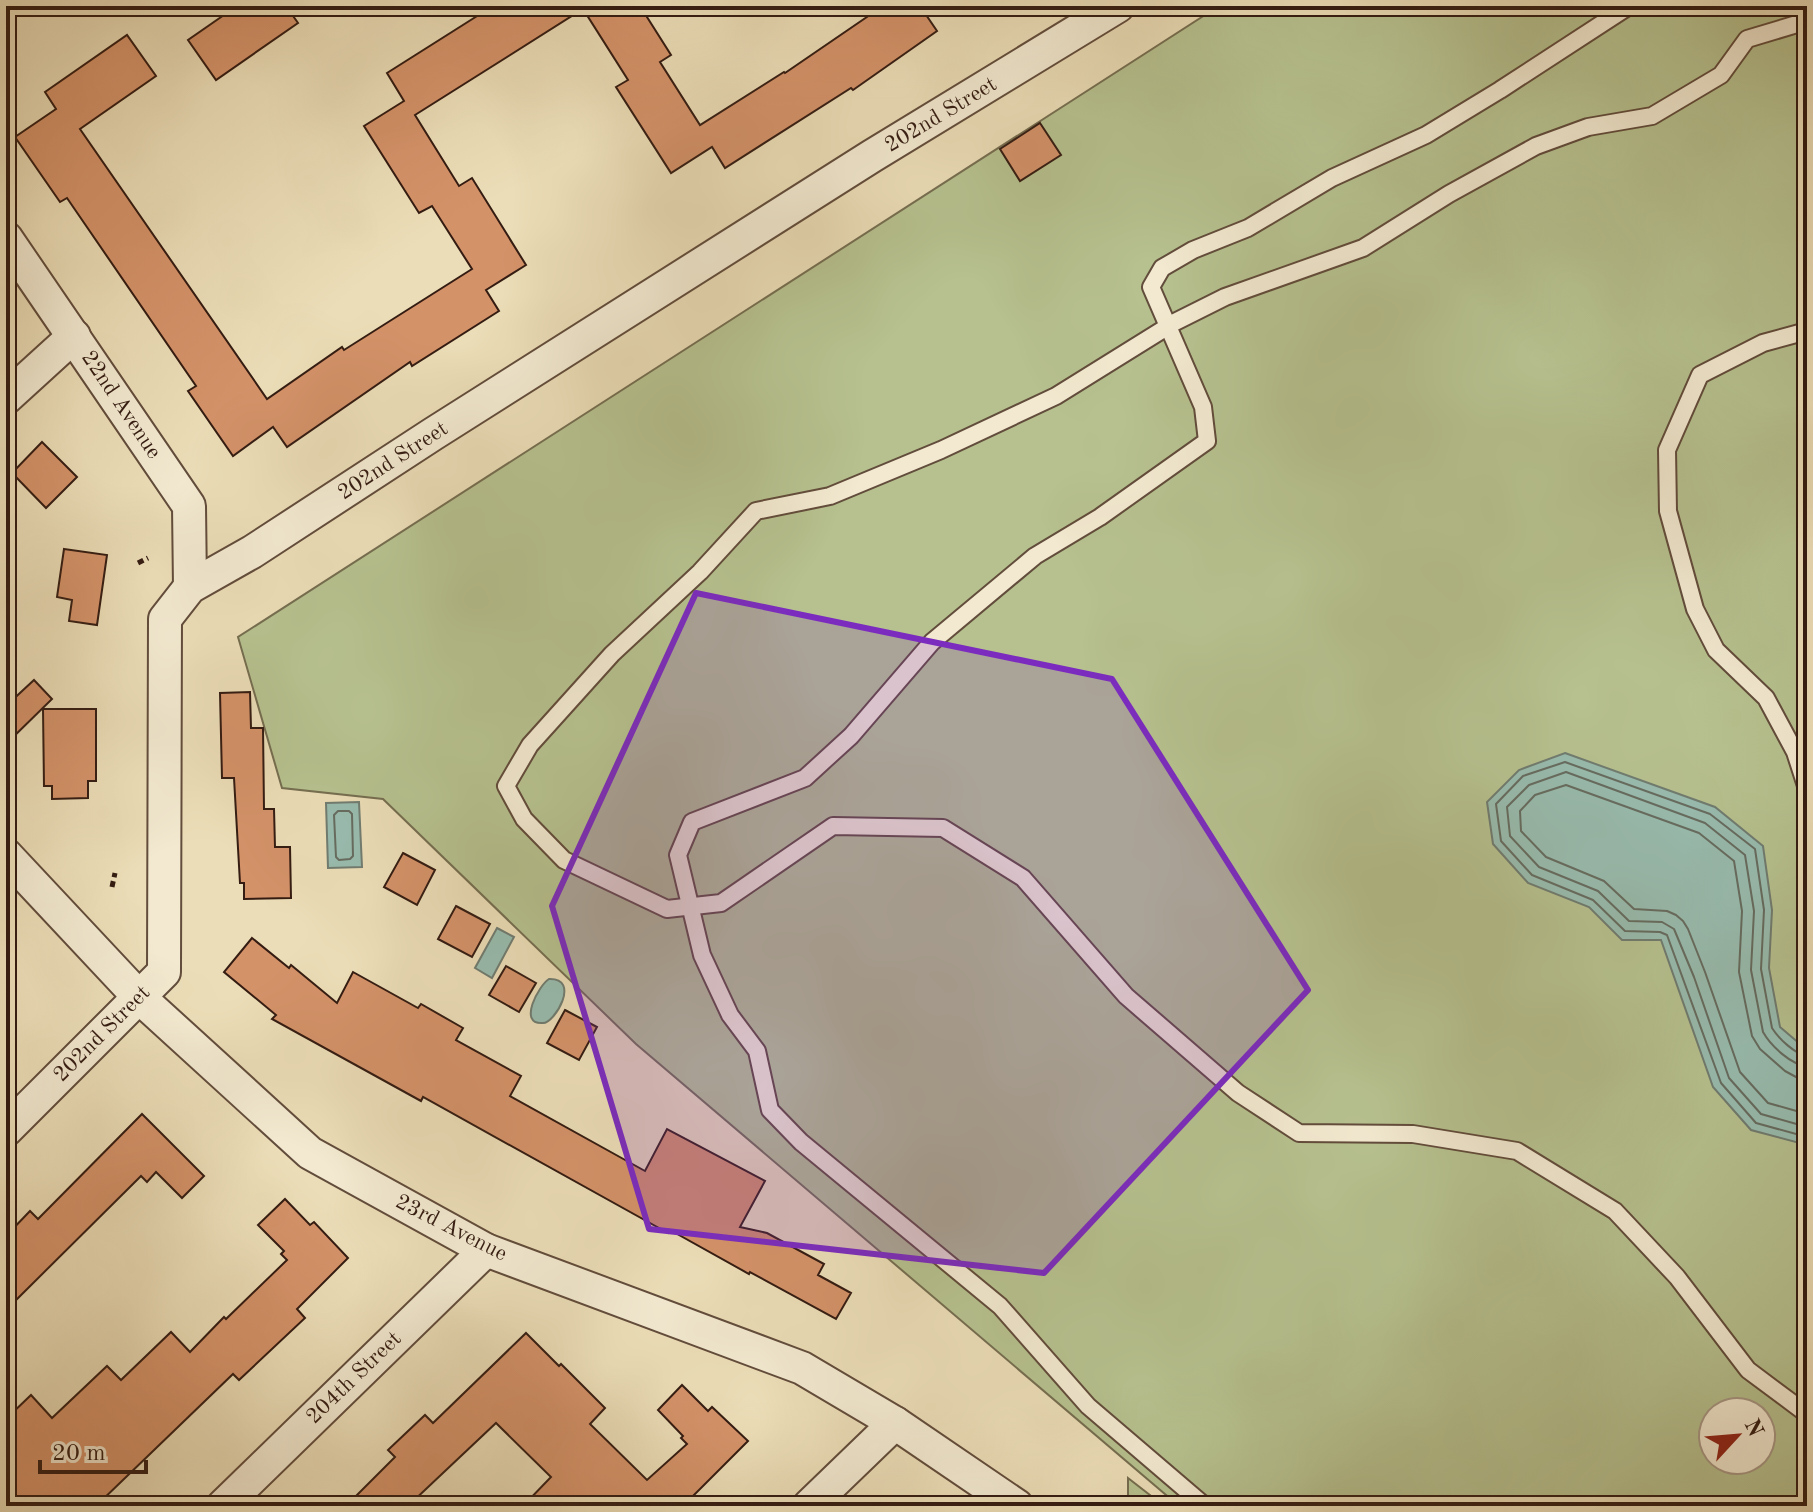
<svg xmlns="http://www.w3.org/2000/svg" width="1813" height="1512" font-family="'Old Standard TT',serif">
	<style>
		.green { fill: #b6c18f; stroke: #756e50; stroke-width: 2; fill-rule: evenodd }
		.water { fill: #98bcaf; stroke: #707c70; stroke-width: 2 }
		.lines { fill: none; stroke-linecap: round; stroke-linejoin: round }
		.shore { stroke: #666c60; stroke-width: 2 }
		.building { fill: #d49269; stroke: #341c12; stroke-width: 2 }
		.lane-casing { stroke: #624c3b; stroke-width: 20 }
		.street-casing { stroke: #624c3b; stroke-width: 36 }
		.path { stroke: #341c12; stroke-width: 5; stroke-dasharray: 6 4; stroke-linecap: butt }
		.lane { stroke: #f2e9d0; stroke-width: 16 }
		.street { stroke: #f2e9d0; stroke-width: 32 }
		.marked { fill: #7b2cbf; fill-opacity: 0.2; stroke: #7b2cbf; stroke-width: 6; stroke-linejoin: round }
		.labels { text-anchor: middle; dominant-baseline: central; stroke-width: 7; stroke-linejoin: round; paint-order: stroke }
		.street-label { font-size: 22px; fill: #341c12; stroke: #f2e9d0 }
	</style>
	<rect width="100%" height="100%" fill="#ebddb7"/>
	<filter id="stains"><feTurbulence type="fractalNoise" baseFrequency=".0025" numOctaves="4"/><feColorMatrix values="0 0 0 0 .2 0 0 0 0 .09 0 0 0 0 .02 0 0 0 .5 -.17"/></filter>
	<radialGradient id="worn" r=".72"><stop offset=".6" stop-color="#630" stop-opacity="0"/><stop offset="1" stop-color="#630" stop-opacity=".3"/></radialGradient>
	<g class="green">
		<path d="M1219 6H1807V1506H1179L636 1044 383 799 282 788 238 637ZM1713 1412H1761V1460H1713Z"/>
		<path d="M1128 1478 1164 1506H1128Z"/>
	</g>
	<g class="water">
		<path d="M1565 753 1715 807 1763 846 1772 910 1769 968 1780 1027 1807 1050V1145L1751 1130 1713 1087 1661 940H1622L1589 907 1528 883 1493 844 1487 802 1519 770Z"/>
		<path d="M359 802 362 867 328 868 326 803Z"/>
		<path d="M497 928 514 937 492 978 475 968Z"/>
		<path d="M549 979C581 978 555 1023 543 1023 517 1025 539 985 549 979Z"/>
	</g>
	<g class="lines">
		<g class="shore">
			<path d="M338 811H349L352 814 353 856 350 859 339 860 336 857 334 815Z"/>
			<path d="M1807 1056C1795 1054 1779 1039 1772 1028L1761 969 1764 910 1755 849 1710 814 1565 762 1523 776 1496 804 1501 841 1532 875 1593 900 1625 931 1660 932 1667 935 1721 1083 1756 1123 1807 1137"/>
			<path d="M1807 1066C1791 1065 1771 1046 1763 1032L1751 970 1754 911 1745 855 1705 823 1566 772 1529 785 1507 807 1510 836 1539 867 1598 891 1629 921 1662 922 1674 929 1694 977 1729 1078 1761 1114 1807 1127"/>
			<path d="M1807 1078 1796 1077 1785 1071 1760 1049 1752 1036 1739 972 1742 911 1734 861 1699 833 1566 785 1535 795 1520 811 1521 831 1546 857 1604 881 1634 909 1667 911 1676 915 1683 921 1688 929 1705 972 1740 1072 1768 1103 1807 1114"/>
		</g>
	</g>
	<g class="building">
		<path d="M237 6H286L298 23 216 80 188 40Z"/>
		<path d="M493 6H640L671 55 660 62 700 125 784 72 785 73 883 6H920L937 31 853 90 851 88 725 168 712 147 671 173 616 87 628 80 583 9 415 115 459 186 472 178 526 265 486 290 499 311 412 366 410 362 287 447 273 427 233 456 188 391 196 386 67 198 60 202 15 137 56 109 45 92 127 35 156 76 80 129 267 399 342 347 344 350 472 269 432 206 419 213 364 126 404 101 387 73Z"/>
		<path d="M1040 123 1061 155 1020 181 1000 149Z"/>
		<path d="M42 442 77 477 46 508 12 473Z"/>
		<path d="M64 549 107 555 97 625 69 621 72 600 57 597Z"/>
		<path d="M34 680 52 699 6 744V706Z"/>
		<path d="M250 692 251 728H263L264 809H274L275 847H290L291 898 244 899V883H240L234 778H222L220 693Z"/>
		<path d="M43 709H96V781H88V798L52 799V786H44Z"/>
		<path d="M403 853 435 870 417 905 384 887Z"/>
		<path d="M456 906 490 924 472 957 438 939Z"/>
		<path d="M252 938 289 968 291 965 337 1003 353 972 418 1008 421 1004 463 1028 456 1040 521 1076 510 1096 645 1171 667 1129 765 1181 740 1227 767 1233 824 1264 818 1275 851 1293 836 1319 750 1272 749 1274 670 1230 668 1233 423 1097 421 1101 272 1019 276 1015 224 972Z"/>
		<path d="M506 966 536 983 519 1012 489 995Z"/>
		<path d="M565 1010 597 1027 579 1060 547 1043Z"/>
		<path d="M142 1114 204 1176 182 1198 156 1172 147 1182 141 1176 6 1310V1236L30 1211 38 1219Z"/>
		<path d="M285 1199 310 1225 314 1222 348 1258 297 1309 305 1318 239 1380 233 1374 96 1506H6V1419L31 1395 52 1418 107 1366 121 1380 171 1332 190 1352 224 1317 226 1319 287 1260 281 1254 284 1251 258 1225Z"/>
		<path d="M526 1333 559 1366 561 1364 605 1408 590 1424 647 1480 687 1444 681 1438 683 1436 658 1410 682 1385 708 1411 712 1407 748 1441 683 1506H523L551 1477 496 1423 408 1506H346L395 1457 388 1450 425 1415 433 1423Z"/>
	</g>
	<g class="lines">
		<g class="lane-casing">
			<g id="lane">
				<path d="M1807 21 1747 39 1721 75 1652 116 1588 127 1536 146 1449 194 1363 248 1225 297 1175 322 1056 396 941 450 830 496 756 511 700 572 612 654 530 745 506 786 524 819 564 860 667 909 721 903 833 826 943 828 1023 878 1126 996 1238 1093 1299 1133 1413 1134 1517 1151 1615 1211 1677 1277 1748 1370 1807 1414"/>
				<path d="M1807 331 1763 343 1700 375 1667 450 1668 511 1695 609 1716 650 1766 698 1795 752 1807 789"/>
				<path d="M1807 1207V1212"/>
				<path d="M1205 1506 1088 1406 1000 1306 801 1142 770 1110 757 1051 730 1015 702 955 678 855 692 822 805 778 851 736 932 642 1035 556 1100 517 1207 441 1203 407 1151 287 1162 268 1193 250 1248 228 1332 178 1426 135 1500 90 1629 6"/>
			</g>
		</g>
		<g class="street-casing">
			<g id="street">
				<path d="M6 238 189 506 190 587"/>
				<path d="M6 398 74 336"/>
				<path d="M6 855 139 997 310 1153 486 1250 802 1368 895 1423 1017 1506"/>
				<path d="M6 1130 164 972 165 619 190 587 252 552 433 434 872 156 1118 6"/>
				<path d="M223 1506 486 1250"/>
				<path d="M809 1506 895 1423"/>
			</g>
		</g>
		<g class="path">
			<path d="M138 563 148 558"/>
			<path d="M112 887 115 873"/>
		</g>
		<use href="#lane" class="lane"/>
		<use href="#street" class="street"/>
	</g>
	<path class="marked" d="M696 593 1112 679 1308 990 1044 1273 649 1229 552 906Z"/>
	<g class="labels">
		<g class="street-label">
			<text transform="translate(941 115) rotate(-31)">202nd Street</text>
			<text transform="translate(121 405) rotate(56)">22nd Avenue</text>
			<text transform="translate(393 461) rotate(-33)">202nd Street</text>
			<text transform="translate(102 1034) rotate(-45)">202nd Street</text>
			<text transform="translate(451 1228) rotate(27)">23rd Avenue</text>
			<text transform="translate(354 1378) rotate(-44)">204th Street</text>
		</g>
	</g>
	<rect width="1813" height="1512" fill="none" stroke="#ebddb7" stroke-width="32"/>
	<rect x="8" y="8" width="1797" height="1496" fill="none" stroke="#341c12" stroke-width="4"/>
	<rect x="16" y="16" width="1781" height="1480" fill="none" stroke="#341c12" stroke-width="2"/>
	<g transform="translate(1737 1436) rotate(64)"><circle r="38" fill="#f2e9d0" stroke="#a69784" stroke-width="2"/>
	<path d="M0-6L14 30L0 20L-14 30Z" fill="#8f2418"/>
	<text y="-12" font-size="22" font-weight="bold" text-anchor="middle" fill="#341c12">N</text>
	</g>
	<path d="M40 1460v12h106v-12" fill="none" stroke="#341c12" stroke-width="4"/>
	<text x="52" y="1460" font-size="24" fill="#341c12" stroke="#f2e9d0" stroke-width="6" paint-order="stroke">20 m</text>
	<rect width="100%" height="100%" filter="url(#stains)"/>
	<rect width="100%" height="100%" fill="url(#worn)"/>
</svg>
